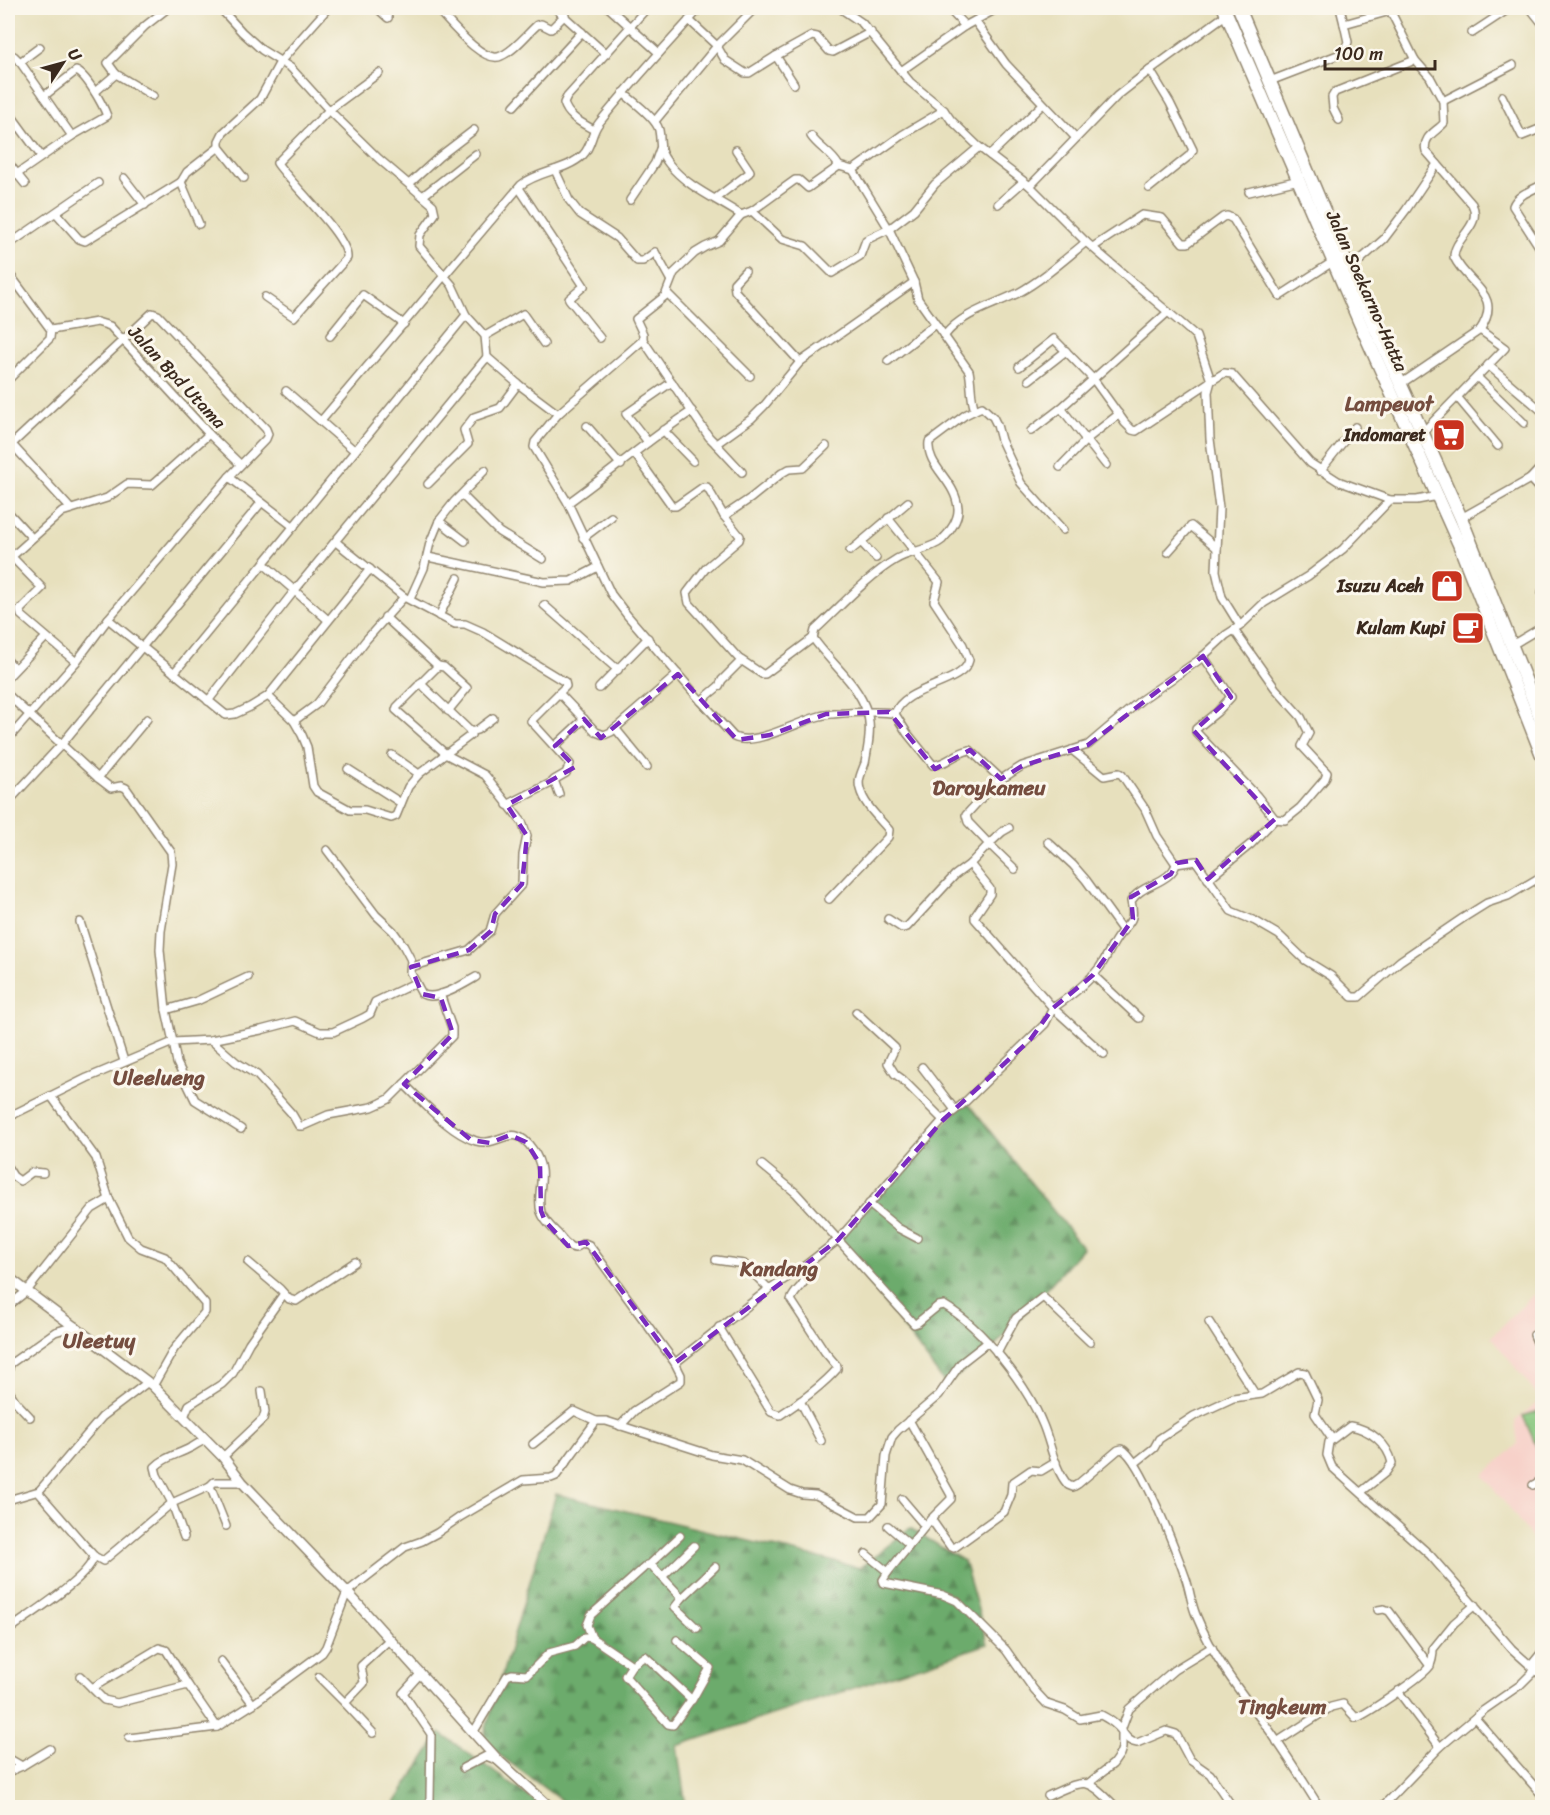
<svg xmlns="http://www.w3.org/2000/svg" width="1550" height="1815" font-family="Sriracha,sans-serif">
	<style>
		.built { fill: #f7d1c9 }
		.forest { fill: url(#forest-firs); stroke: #546a45; stroke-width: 1.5 }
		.park { fill: #86c67d; stroke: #60784e; stroke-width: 1.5 }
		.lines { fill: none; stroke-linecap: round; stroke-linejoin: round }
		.street-casing { stroke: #91856e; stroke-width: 10 }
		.secondary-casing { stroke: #91856e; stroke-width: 12 }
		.highway-casing { stroke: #91856e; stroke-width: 15 }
		.street { stroke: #fff; stroke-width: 7 }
		.secondary { stroke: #fff; stroke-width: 9 }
		.highway { stroke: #fff; stroke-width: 12 }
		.marked { fill: none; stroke: #7b2cbf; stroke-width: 4.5; stroke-dasharray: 12 8; stroke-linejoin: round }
		.labels { text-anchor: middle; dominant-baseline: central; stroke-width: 6; stroke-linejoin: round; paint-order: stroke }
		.street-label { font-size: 18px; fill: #3b2a1e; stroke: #fbf7ec }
		.poi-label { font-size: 18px; font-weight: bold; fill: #3b2a1e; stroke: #fbf7ec; text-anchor: end }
		.quarter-label { font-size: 21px; font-weight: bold; fill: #754d3f; stroke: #fbf7ec }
	</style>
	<defs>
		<pattern id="forest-firs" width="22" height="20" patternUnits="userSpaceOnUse" patternTransform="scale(1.5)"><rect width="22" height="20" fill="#6cab6c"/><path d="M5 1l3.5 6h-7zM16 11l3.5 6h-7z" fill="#5a8b58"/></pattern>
	</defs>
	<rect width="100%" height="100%" fill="#fbf7ec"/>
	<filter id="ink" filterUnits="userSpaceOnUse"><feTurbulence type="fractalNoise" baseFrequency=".0167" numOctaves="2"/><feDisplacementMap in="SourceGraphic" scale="12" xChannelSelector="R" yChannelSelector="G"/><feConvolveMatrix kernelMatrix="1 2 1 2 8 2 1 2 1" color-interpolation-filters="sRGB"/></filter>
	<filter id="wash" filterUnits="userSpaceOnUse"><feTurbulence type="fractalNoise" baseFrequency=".008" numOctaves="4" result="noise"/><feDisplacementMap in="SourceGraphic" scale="24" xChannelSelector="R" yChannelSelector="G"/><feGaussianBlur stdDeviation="1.35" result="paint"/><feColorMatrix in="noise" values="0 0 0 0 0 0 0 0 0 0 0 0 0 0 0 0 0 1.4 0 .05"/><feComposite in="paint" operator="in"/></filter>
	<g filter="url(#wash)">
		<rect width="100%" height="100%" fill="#e7e0bd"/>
		<path class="built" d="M1534 1294 1542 1305V1550L1483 1475 1518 1444 1515 1421 1541 1400 1491 1337Z"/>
		<g class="forest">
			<path d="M966 1101 1083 1248 993 1348 946 1385 838 1240Z"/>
			<path d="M556 1494 860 1568 910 1528 964 1561 988 1644 677 1746 686 1807H570L482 1742Z"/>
			<path d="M440 1733 543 1807 392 1808Z"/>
		</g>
		<path class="park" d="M1542 1410V1459L1523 1416Z"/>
	</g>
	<g filter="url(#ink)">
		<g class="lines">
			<g class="street-casing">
				<g id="street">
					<path d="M220 8 242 32 262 50 291 68 329 110 379 159 433 205 435 214 420 235 419 246 452 285 466 315 485 336 487 357 518 384 558 414"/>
					<path d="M377 8 388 18"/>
					<path d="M436 8C448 20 483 65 501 56 515 50 526 35 537 25L541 24 551 29 565 15"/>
					<path d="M555 8 606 54"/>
					<path d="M609 8 659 53"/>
					<path d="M840 8 862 23 910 82 944 110 951 120 979 147 1030 186 1086 242 1168 312 1061 408 1106 465"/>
					<path d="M948 8 965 26"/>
					<path d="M1340 8 1344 24"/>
					<path d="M1530 8 1542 23"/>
					<path d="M1391 12 1415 60 1430 77 1443 101 1444 123C1436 132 1422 137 1426 151L1472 204C1483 226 1454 237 1454 257 1468 286 1504 294 1480 330"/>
					<path d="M689 20 717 46 725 60 745 73H749L776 56 812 36 817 37 829 51 833 52 871 32"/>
					<path d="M975 21 1006 64 1076 138"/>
					<path d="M1472 33 1510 8"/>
					<path d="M776 56 794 84"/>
					<path d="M8 59 14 56 20 62 72 136 17 174 8 162"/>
					<path d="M20 62 40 47"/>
					<path d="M901 71 965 26 998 8"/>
					<path d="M1270 81 1343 53 1348 42 1344 24 1401 8"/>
					<path d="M95 92 116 74"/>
					<path d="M623 93C633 101 656 118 659 130 662 146 657 149 669 164 687 187 717 199 741 215"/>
					<path d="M44 96 76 71C86 74 103 105 107 116L72 136"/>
					<path d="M153 96 116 74 108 63 145 26 168 8"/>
					<path d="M1502 96 1522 136 1542 128"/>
					<path d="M1443 101 1513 65"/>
					<path d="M514 106 582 32"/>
					<path d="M8 111 41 156"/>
					<path d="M1339 120 1333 108 1332 97 1335 92 1415 60"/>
					<path d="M655 121 717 46 755 8"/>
					<path d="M594 130C582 123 568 117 564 103L567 97 647 8"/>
					<path d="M8 134 18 126"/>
					<path d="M811 136C819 148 831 152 839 166"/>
					<path d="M219 147 244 178"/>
					<path d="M990 155 1043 104"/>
					<path d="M555 170 569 200 580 214 617 238 637 261H643L655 252 670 279"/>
					<path d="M853 170 839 166 808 188 799 180H795L752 211 741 215 719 241 705 247 695 253 674 273 665 296 636 319 643 334V340L558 414 535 442 534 447 568 503 611 594 627 615 701 701 734 737C754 747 799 721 820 716 832 713 884 710 895 714"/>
					<path d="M17 174 25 184"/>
					<path d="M124 178 145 205"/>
					<path d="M181 182 199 224"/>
					<path d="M409 184 440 156 474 130"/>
					<path d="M1542 185C1532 190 1517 195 1513 206L1542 251"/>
					<path d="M1030 186 1117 96 1150 70 1227 14"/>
					<path d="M519 188 584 286 569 299 600 338"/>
					<path d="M1149 188 1189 156 1193 150 1170 103 1150 70"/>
					<path d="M1249 192 1299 180"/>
					<path d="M424 195 476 154"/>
					<path d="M716 198 749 173 750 171 736 150"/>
					<path d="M630 200 655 163 660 149"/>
					<path d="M998 204 1023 182"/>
					<path d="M752 211 782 239 805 246 832 273 860 256 866 240 889 229 914 210 935 184 979 147"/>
					<path d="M56 213 79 239 85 241 181 182 187 172 219 147V141L223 133 260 99 280 62 328 8"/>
					<path d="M8 245 98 183"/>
					<path d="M1093 247 1142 215 1162 218 1183 243H1188L1223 217 1227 216 1233 219 1280 296 1334 261"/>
					<path d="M1349 270 1384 239 1406 210 1437 164"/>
					<path d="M745 271 734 283 735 291 800 362"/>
					<path d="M8 272 51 330 50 338 8 380"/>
					<path d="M667 293 750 376"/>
					<path d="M265 297 294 317 347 258C349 237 290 183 277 163L329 110 379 73"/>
					<path d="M51 330 97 322 110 326 209 434 240 464"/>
					<path d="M945 335C962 313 994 305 1018 293 1043 279 1064 260 1086 242"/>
					<path d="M330 336 363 295 404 324"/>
					<path d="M485 336 523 314 544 344"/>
					<path d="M643 340 709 437 716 444 751 419 764 406 800 362 914 282"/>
					<path d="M888 361 935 324"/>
					<path d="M1488 365 1542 411"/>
					<path d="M1019 367 1054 339 1094 380 1125 423 1132 430 1136 431 1211 381 1196 336 1168 312"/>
					<path d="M1477 377 1524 423"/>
					<path d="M1029 380 1066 351"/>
					<path d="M1399 385 1480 330 1505 348 1422 433"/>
					<path d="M286 391 355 451"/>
					<path d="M1458 398 1498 446"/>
					<path d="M975 410 982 407 993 417 997 425 1001 440 1021 483 1063 530"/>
					<path d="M321 421 521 185C538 171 566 171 583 155 592 146 591 133 599 123 631 83 666 46 700 8"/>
					<path d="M587 426 621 465"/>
					<path d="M663 430 693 461"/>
					<path d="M1031 431 1061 408"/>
					<path d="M8 440 70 508"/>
					<path d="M648 442 626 414 672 382"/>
					<path d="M716 444 742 472"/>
					<path d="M635 454 672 506H676L703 487H707L724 516 740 536 739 540 706 568 687 593 689 603 741 661 722 680 719 686 701 701"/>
					<path d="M1060 467 1087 439 1119 414"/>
					<path d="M1320 471 1355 427"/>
					<path d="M229 477 294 527"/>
					<path d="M1530 479 1542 492"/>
					<path d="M428 484 468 444 464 430 474 417 500 408 518 384"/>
					<path d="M462 495 499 532 543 559"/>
					<path d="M568 503C610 473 649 439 692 411"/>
					<path d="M8 512 32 538"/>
					<path d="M724 516 751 498 782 473 789 469 803 468 826 446"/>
					<path d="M888 518 939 582 934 601 963 645 969 660C964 685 903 686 895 714L907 733 933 765C946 765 956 752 970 750L1001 779"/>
					<path d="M1461 518 1530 479 1542 466"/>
					<path d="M439 521 465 541"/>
					<path d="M583 538 611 517"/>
					<path d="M861 542 908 502"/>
					<path d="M850 551 861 542 876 558"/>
					<path d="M1168 552 1191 526 1217 548"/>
					<path d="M12 557 42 588 20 610 21 615 76 662"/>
					<path d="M428 557 544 582 571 581 598 567"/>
					<path d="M8 560 62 512 107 498 127 484 152 485 209 434"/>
					<path d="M264 564 328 620"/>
					<path d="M1542 592V600"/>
					<path d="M404 597 455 624H465L483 632 565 682 566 686 531 721 570 764 566 773 554 780 559 794"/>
					<path d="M410 599 424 568 430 543 439 521 454 502 485 470"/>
					<path d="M544 605 618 670"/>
					<path d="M439 616 458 578"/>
					<path d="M385 617 438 666 397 707 396 710 447 755 485 775 522 822 527 836 523 855 522 884 495 914 490 931 469 950 411 967"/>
					<path d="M108 619 226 715 235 714 250 707 268 696 370 569"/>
					<path d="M1240 626 1222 597 1216 571 1219 508 1210 439 1208 392 1211 381 1224 373 1232 374 1310 463 1338 481 1390 500"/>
					<path d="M1234 630 1275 688 1301 717 1309 733 1302 746 1327 773 1325 779 1300 808 1285 820 1275 819"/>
					<path d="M813 638C831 664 857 682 867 712 872 727 868 747 865 763 862 772 857 780 860 789 864 805 879 818 889 830L888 837 829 899"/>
					<path d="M1512 645 1542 627"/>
					<path d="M1203 656 1231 697 1217 712 1196 729V732L1257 796 1275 819 1251 844 1208 879"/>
					<path d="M741 660 762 674H765L813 638 815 630C839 608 868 576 895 560 909 551 930 550 942 540 950 532 959 519 958 508 956 481 926 466 929 442L965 415 975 410C970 398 972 385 969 371L918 299 914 282 889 229 853 170 902 135 944 110"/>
					<path d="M8 661 15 669"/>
					<path d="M438 666 444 667 467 688 448 711"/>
					<path d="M174 673 466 315"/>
					<path d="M8 677 46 637"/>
					<path d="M599 688 648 638"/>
					<path d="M559 693 596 732 604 735 611 732 678 674"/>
					<path d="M8 695 98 778 111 788 121 786 126 788 171 852 172 864 161 931 160 950 166 1010 173 1042 87 1078 8 1117"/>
					<path d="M268 696 294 721 302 735 307 747 313 786 317 792 350 810H365L391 818 396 816 408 787 419 774 471 735 469 730 420 683"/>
					<path d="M208 701 295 590 487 357"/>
					<path d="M294 721 317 704 366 640 404 597 336 542"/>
					<path d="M615 728 647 767"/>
					<path d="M470 732 477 730 493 718"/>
					<path d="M8 739 76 662 108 619 229 477 266 439 268 434 266 429 158 315 152 313 12 444"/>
					<path d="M555 746 584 719"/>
					<path d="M1072 750 1104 776 1119 773 1122 775 1145 809 1157 836 1176 864"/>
					<path d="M392 755 419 774"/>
					<path d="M348 769 401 803"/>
					<path d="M98 778 147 719"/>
					<path d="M8 802 61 745 261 503"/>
					<path d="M507 805 553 782"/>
					<path d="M1009 828 1002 832 989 844 1015 869"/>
					<path d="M1048 842 1073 865 1086 880 1123 931"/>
					<path d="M327 850 376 915 393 931 403 945 411 960 410 972 422 994C436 1002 464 984 476 977"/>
					<path d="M1176 864 1196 861 1231 911 1255 921 1279 935 1305 960 1331 976 1352 997H1359L1400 961 1463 918 1487 903 1508 896 1542 876"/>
					<path d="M888 919 902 928 907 927 955 875 970 864"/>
					<path d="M80 922 124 1061"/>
					<path d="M1093 975 1139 1018"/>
					<path d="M166 1010 197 1001 248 977"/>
					<path d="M856 1012 895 1048 888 1063 895 1074 902 1079 943 1120"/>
					<path d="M211 1040 236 1062 257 1075 292 1114 299 1126H303L328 1115 372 1107 381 1103 389 1099 452 1036V1028L440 994"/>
					<path d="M1104 1054 1053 1008C1071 996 1087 984 1100 967 1106 958 1111 947 1117 938 1128 921 1136 924 1131 901 1141 884 1171 883 1176 864"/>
					<path d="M922 1067 955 1110"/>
					<path d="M404 1084C423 1102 450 1133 476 1141 500 1148 512 1119 533 1150 550 1174 535 1192 541 1212 544 1221 552 1228 558 1234 563 1240 567 1247 575 1248L584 1243 589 1245 675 1363 681 1375V1381L634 1411 620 1426"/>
					<path d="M51 1096 96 1158 109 1199 128 1237 141 1248 165 1257 205 1304V1312L174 1349 153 1386"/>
					<path d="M241 1129 195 1100 177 1063 173 1042 211 1040 261 1030 295 1021 320 1032H333L363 1018 370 1014 375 1002 415 983"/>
					<path d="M762 1165 796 1193 914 1324 917 1323 938 1306 944 1305C982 1327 1027 1385 1043 1425 1051 1444 1054 1469 1068 1485L1073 1487 1078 1484 1118 1450 1122 1449C1141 1459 1178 1556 1186 1579 1190 1591 1191 1603 1196 1615 1213 1657 1240 1692 1267 1727 1286 1753 1303 1781 1320 1808"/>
					<path d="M8 1168 13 1176 20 1181 32 1172 43 1173"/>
					<path d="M869 1204 898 1228 917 1238"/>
					<path d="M716 1260 744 1264 769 1289"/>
					<path d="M248 1262 280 1289 289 1299 296 1301 355 1262"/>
					<path d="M8 1306 27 1291 92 1209 109 1199"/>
					<path d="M1209 1322 1255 1394"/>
					<path d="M719 1327 771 1412 780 1415C800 1402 821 1387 837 1369V1366L825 1352 791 1300C797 1285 810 1286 802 1268"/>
					<path d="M1534 1335 1542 1354"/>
					<path d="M997 1353 1016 1318 1043 1297 1090 1342"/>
					<path d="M675 1363 769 1289 802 1268 838 1240 943 1120 964 1103 1045 1024 1053 1008 975 919V916L990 894V889L970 864 989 844 968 822 966 815 995 783 1022 766 1088 745 1141 700 1199 660 1226 635 1240 626 1264 603 1308 576 1343 549 1390 500H1417L1438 496"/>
					<path d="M8 1372 10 1364 55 1332 75 1326"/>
					<path d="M8 1390 16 1402 30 1417"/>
					<path d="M800 1401 821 1441"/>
					<path d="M184 1417 189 1405 222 1384 233 1373 249 1343 283 1295"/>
					<path d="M533 1444 574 1411 596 1421"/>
					<path d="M223 1457 263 1419 265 1412 262 1391"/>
					<path d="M1135 1463 1154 1448 1159 1439 1194 1416 1233 1398 1262 1394 1299 1372 1305 1373 1318 1400 1315 1414 1332 1439"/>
					<path d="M1533 1485 1542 1480"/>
					<path d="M210 1486 226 1526"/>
					<path d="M39 1491 40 1494 94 1556 103 1561 172 1503 210 1486 214 1482H242"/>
					<path d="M1361 1492 1386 1472 1392 1463C1388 1444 1370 1429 1350 1426L1329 1442 1327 1455 1332 1467 1430 1555 1512 1649 1542 1676"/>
					<path d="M902 1499 925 1526"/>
					<path d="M8 1500 39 1491 102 1417 148 1382"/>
					<path d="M931 1519 950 1546 954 1548 1004 1512 1011 1495 1012 1483 1031 1470 1041 1471 1056 1462"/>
					<path d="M888 1526 909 1544"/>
					<path d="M184 1537 172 1503 157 1475 155 1467C166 1456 177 1455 190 1448 197 1445 199 1441 207 1440"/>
					<path d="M866 1554 888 1572 931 1519 951 1499V1495L909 1420"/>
					<path d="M649 1565 680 1536"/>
					<path d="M888 1572 883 1580 884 1583 943 1595 957 1601 1006 1650 1034 1690 1047 1704 1065 1710 1080 1719 1101 1715C1107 1718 1113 1722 1118 1727 1125 1734 1127 1742 1137 1743L1166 1731 1176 1734 1190 1760 1210 1774 1233 1808"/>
					<path d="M662 1577 694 1546"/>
					<path d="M682 1598 675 1607 697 1628"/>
					<path d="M1378 1610 1384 1609 1389 1611 1430 1666"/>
					<path d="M8 1628 13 1627C32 1613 90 1577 94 1556"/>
					<path d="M592 1638 632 1665 645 1656 692 1700 710 1668 677 1640"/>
					<path d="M221 1661 253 1704"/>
					<path d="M632 1665 625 1676 668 1724 673 1725 691 1700"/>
					<path d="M421 1673 403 1693 431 1734 430 1799 426 1808"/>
					<path d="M80 1676 104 1700 117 1703 188 1685 217 1727"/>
					<path d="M319 1677 345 1703"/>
					<path d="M92 1688 159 1648 166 1650 188 1685"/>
					<path d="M1398 1691 1440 1747"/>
					<path d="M1475 1718 1542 1795"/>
					<path d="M373 1733 345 1703 364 1683 361 1666 390 1639"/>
					<path d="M473 1733 507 1676 512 1674 527 1675 549 1653 575 1646 585 1637 592 1638 587 1625 591 1615 647 1565 652 1566 682 1598 715 1567"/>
					<path d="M129 1738 217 1727 253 1704 322 1653 326 1647 347 1592 405 1547 422 1541 437 1533 460 1517 523 1480 551 1478 556 1476 596 1421H606L712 1455 742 1460 790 1490 802 1494 816 1495 858 1517H870L882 1504 886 1456 892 1437 898 1430 939 1395 961 1363 988 1342"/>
					<path d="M1277 1742 1331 1707 1343 1704 1356 1718C1367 1714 1423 1676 1429 1667 1432 1662 1433 1655 1433 1649L1454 1623 1475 1605"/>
					<path d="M8 1758 22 1766 50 1749"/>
					<path d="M463 1768 486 1756 499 1761"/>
					<path d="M8 1772 22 1766"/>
					<path d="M1089 1783 1113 1764 1120 1754 1122 1748V1728L1129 1709 1174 1670 1212 1647"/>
					<path d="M1048 1796C1088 1778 1086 1777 1117 1808"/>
					<path d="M1381 1808 1440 1747 1484 1710 1520 1685 1536 1669 1533 1663 1542 1652"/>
				</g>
			</g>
			<g class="secondary-casing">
				<path id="secondary" d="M8 1277 153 1386 223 1457 242 1482 347 1592 499 1761 551 1808"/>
			</g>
			<g class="highway-casing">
				<g id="highway">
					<path d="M1224 8 1360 323 1459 544 1542 755"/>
					<path d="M1239 8 1349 270 1461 518 1542 722"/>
				</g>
			</g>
			<use href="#street" class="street"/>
			<use href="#secondary" class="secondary"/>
			<use href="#highway" class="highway"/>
		</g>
	</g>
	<path class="marked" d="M1203 656 1231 697 1194 731 1275 819 1208 879 1196 860 1177 863 1171 874 1131 897 1133 919 1093 975 1053 1008 1030 1040 943 1120 838 1240 675 1363 586 1242 568 1246 545 1221 541 1211 540 1164 526 1142 510 1135 490 1143 471 1140 404 1084 453 1034 441 998 422 994 411 967 469 950 491 931 495 914 522 884 527 836 507 805 575 767 555 746 584 719 601 738 678 674 737 740 770 735 826 714 889 712 935 769 970 750 1001 779 1022 766 1088 745Z"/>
	<defs>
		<g id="supermarket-square" transform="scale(1.725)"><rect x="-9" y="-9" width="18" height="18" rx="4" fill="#c8321e" stroke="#fbf7ec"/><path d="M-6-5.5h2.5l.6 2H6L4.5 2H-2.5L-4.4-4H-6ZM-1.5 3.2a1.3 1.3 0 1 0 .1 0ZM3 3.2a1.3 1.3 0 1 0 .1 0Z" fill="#fff"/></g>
		<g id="shop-square" transform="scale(1.725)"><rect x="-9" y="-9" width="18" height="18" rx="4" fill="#c8321e" stroke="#fbf7ec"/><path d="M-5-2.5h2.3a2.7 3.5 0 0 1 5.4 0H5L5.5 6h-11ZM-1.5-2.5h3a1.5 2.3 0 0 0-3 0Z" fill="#fff"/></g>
		<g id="cafe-square" transform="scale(1.725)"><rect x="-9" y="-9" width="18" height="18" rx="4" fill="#c8321e" stroke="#fbf7ec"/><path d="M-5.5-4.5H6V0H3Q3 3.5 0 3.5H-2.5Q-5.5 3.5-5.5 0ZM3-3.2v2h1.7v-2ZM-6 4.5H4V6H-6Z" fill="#fff"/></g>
	</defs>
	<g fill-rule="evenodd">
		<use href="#supermarket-square" x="1449" y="435"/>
		<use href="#shop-square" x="1447" y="586"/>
		<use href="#cafe-square" x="1468" y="628"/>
	</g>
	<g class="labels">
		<g class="street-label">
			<text transform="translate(1367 291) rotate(66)">Jalan Soekarno-Hatta</text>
			<text transform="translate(177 377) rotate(47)">Jalan Bpd Utama</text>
		</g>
		<g class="poi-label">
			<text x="1426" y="435">Indomaret</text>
			<text x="1424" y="586">Isuzu Aceh</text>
			<text x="1445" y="628">Kulam Kupi</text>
		</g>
		<g class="quarter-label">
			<text x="1389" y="404">Lampeuot</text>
			<text x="989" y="788">Daroykameu</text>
			<text x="159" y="1078">Uleelueng</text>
			<text x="779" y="1269">Kandang</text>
			<text x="99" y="1341">Uleetuy</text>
			<text x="1282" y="1707">Tingkeum</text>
		</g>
	</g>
	<rect width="1550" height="1815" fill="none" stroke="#fbf7ec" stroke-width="30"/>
	<g transform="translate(63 63) rotate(54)" stroke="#fbf7ec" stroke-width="4.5" paint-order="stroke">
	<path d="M0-4.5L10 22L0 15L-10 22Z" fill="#3b2a1e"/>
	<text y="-9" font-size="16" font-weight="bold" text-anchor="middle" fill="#3b2a1e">U</text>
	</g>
	<path d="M1325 60v9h110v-9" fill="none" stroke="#3b2a1e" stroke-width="3"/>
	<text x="1334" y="60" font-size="18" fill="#3b2a1e" stroke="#fbf7ec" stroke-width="4.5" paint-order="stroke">100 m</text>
</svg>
